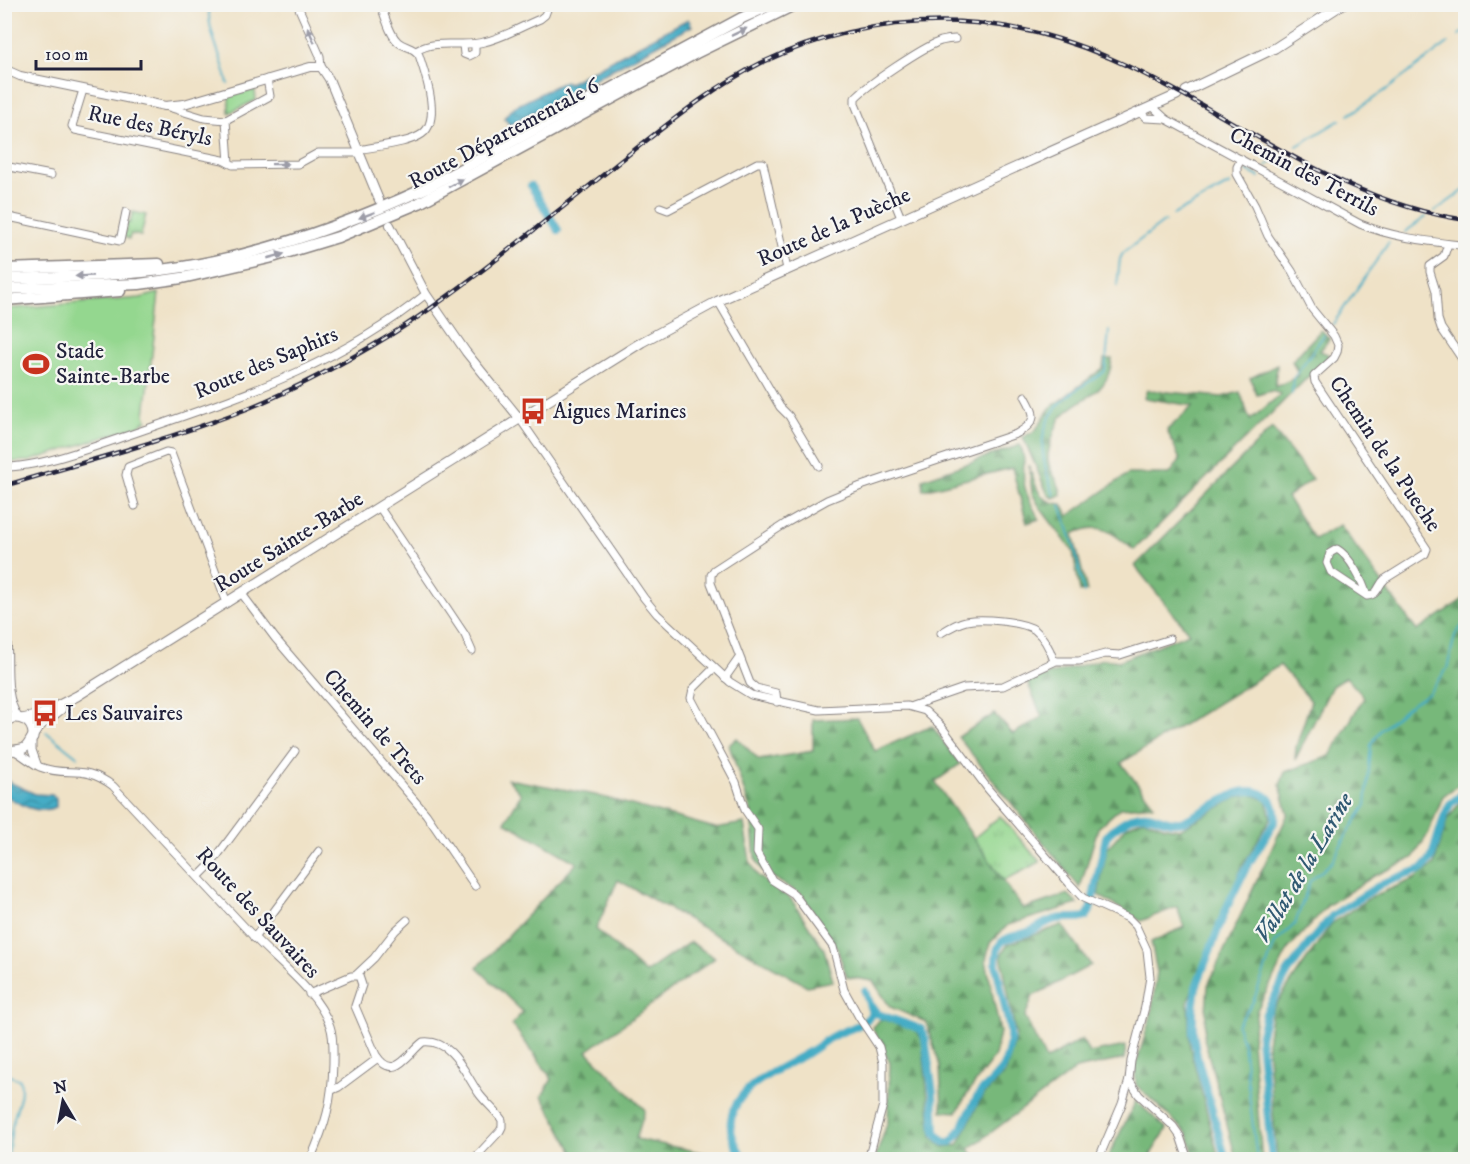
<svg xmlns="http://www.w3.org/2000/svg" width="1470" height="1164" font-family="'IM FELL DW Pica',serif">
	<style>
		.grass { fill: url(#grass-tufts); stroke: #5b7c65; stroke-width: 1.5 }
		.forest { fill: url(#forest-firs); stroke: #4c6d5a; stroke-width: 1.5 }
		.garden { fill: #94d78f; stroke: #5b7c65; stroke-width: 1.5 }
		.water { fill: url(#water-waves); stroke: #346780; stroke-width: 1.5 }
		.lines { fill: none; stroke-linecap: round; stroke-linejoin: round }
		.stream { stroke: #45acc5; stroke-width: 2 }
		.canal { stroke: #45acc5; stroke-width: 8 }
		.minor-casing { stroke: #888281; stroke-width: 9 }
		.tertiary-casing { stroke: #888281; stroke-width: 10 }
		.secondary-casing { stroke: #888281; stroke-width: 11 }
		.trunk-casing { stroke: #888281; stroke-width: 13 }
		.minor { stroke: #fff; stroke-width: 7 }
		.tertiary { stroke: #fff; stroke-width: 8 }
		.secondary { stroke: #fff; stroke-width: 9 }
		.trunk { stroke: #fff; stroke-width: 10 }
		.rail-casing { stroke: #22223b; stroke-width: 4.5 }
		.rail { stroke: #f6f6f2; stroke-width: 2; stroke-dasharray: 7; stroke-linecap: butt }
		.oneway { fill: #9c9ca7 }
		.labels { text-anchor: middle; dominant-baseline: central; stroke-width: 4.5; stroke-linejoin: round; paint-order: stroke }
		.street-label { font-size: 22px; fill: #22223b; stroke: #f6f6f2 }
		.poi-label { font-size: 22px; fill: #22223b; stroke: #f6f6f2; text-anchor: start }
		.water-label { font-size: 24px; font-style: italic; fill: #305972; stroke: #f6f6f2 }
	</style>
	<defs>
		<pattern id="grass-tufts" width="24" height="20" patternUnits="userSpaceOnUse" patternTransform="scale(1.5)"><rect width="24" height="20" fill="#94d78f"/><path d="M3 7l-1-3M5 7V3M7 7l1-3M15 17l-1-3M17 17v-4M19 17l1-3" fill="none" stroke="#7fb87c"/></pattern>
		<pattern id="forest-firs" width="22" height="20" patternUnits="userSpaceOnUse" patternTransform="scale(1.5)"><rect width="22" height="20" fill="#77b87a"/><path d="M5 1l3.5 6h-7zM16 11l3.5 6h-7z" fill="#619565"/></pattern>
		<pattern id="water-waves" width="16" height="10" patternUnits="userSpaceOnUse" patternTransform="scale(1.5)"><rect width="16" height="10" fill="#45acc5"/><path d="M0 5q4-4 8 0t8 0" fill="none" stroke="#398ca1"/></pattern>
	</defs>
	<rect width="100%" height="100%" fill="#f6f6f2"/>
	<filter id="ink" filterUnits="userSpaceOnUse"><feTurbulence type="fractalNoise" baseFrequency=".0167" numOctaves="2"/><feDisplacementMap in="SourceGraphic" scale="12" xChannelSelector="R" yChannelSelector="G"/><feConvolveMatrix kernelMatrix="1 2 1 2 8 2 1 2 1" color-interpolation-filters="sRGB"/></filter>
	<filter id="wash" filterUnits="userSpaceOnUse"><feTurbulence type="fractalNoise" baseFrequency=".008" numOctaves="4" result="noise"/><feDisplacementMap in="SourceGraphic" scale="24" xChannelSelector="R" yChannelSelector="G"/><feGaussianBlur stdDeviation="1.35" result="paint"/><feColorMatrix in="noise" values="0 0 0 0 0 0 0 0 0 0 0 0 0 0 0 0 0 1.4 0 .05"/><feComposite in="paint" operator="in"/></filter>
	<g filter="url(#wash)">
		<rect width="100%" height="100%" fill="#efe2c7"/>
		<g class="grass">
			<path d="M133 212 146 215 145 218 141 236 131 234 129 239 124 237 127 222 130 223Z"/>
			<path d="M1000 816 1040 862 1003 881 974 838Z"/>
		</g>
		<g class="forest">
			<path d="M1321 330 1330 338 1320 351 1330 355 1134 550C1113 533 1101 520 1073 534L1087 591 1080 592 1073 551 1041 509 1032 493 1029 465C1036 485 1037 503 1062 504L1068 516 1128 474H1170L1180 460 1167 430 1193 406 1144 398 1147 390 1222 397 1240 392 1250 420 1281 394 1271 391 1257 395 1250 378 1277 365 1275 387 1299 376 1292 361Z"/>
			<path d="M1104 359H1112C1108 397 1084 393 1062 416 1057 421 1049 447 1048 455 1046 470 1061 481 1061 495L1053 498 1048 495 1023 437 1035 431 1050 408 1103 368Z"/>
			<path d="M1272 428 1312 479 1287 497 1314 539 1340 525 1417 631 1465 598V780L1443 796 1428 834 1413 858 1374 876 1328 905 1289 948 1257 1010 1252 1041 1262 1159H1236L1204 1038 1208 985 1288 814 1280 785 1285 772 1330 756 1364 697 1346 677 1332 686 1295 760 1296 747 1311 701 1280 665 1121 763 1154 805 1120 808 1098 828 1080 888 958 737 994 714 1013 734 1042 717 1027 681 1103 659 1119 661 1189 633 1135 566Z"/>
			<path d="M1020 445C1027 460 1022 468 1024 483 1026 496 1033 507 1039 519L1027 523 1012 468 923 490V479Z"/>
			<path d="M857 718 875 751 932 726 960 764 935 782 1023 909 1068 894 1078 904 1008 925 990 943 986 960 1000 1032 995 1056 967 1094 957 1112 942 1111 940 1066 926 1022 890 1007 873 981 847 977 837 948 802 895 762 871 755 858 751 812 729 745 737 738 759 760 813 751V720Z"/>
			<path d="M508 779 595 795 715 828 744 823 750 861 758 876 791 899 824 949 833 981 807 986 618 880 596 929 645 973 690 942 715 958 587 1051 645 1110 636 1139 729 1158V1159L578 1160 542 1096 552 1079 512 1024 523 1012 477 968 577 863 505 822 521 794Z"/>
			<path d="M1251 794 1266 800 1271 817 1241 869 1188 1001 1190 1047 1219 1159H1195L1188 1134 1136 1085 1135 1068 1151 1016 1157 972 1151 942 1184 927 1177 907 1141 921 1098 895 1107 848 1127 826 1144 819 1165 827 1180 829 1237 797Z"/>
			<path d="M1465 799V1159H1277L1267 1043 1272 1010 1331 924 1371 897 1414 879 1434 865 1447 820 1460 802Z"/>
			<path d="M1062 925 1091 965 1033 996 1025 1017 1046 1060 1082 1039 1089 1053 1126 1046 1124 1059 1076 1069 969 1149 976 1159H875L888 1121 890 1063 872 1027 881 1019 915 1029 922 1039 932 1137 943 1147 958 1145 981 1098 1006 1072 1016 1036 1001 955 1008 944Z"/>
			<path d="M1136 1101 1167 1129 1151 1154 1153 1159H1107Z"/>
		</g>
		<g class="garden">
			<path d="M255 90 256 100 229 113V95Z"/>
			<path d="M159 293 145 415 147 420 138 426 30 461 5 462V309L140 298Z"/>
		</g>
		<g class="water">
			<path d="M688 19 692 26 510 125 504 118 514 107 565 81 569 83Z"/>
			<path d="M7 781 35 794 52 795 56 798V807C37 815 20 805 5 795V782Z"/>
		</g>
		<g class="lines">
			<g class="stream">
				<path d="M210 4C204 27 224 59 228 84"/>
				<path d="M1459 35 1466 30"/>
				<path d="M1349 115 1386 90 1448 43"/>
				<path d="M1297 146 1340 120"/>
				<path d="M1266 166 1279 157"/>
				<path d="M1247 171 1259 177"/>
				<path d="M1435 211 1466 189"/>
				<path d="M1173 215 1230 184"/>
				<path d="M1405 232 1426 217"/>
				<path d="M1117 286 1120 259 1123 253 1165 221"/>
				<path d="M1333 324 1389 242"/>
				<path d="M1292 394 1293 379 1324 335"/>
				<path d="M1054 495C1040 457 1033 426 1067 397 1078 387 1093 381 1105 371L1109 331"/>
				<path d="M1060 505 1075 549 1084 593"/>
				<path d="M46 732 78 757"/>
				<path d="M4 1073 20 1080C24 1095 16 1107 13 1122 10 1134 10 1147 7 1160"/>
				<path d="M1257 1160 1243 1043 1237 1025 1253 1002 1275 943 1295 924 1310 881 1332 862 1347 834 1366 805 1371 745 1380 731 1407 707 1429 693 1447 669 1455 635 1466 621"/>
			</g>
			<g class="canal">
				<path d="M531 186 558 230"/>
				<path d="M871 1006 878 1014 921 1029 925 1038 933 1093 935 1132 944 1142H951C965 1129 969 1108 980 1093 985 1087 992 1082 997 1075 1007 1064 1011 1045 1010 1030L996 965C995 935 1009 939 1031 931 1040 927 1048 920 1057 919 1067 917 1076 919 1086 917L1090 911 1106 837C1114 827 1133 813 1147 815 1161 817 1169 825 1184 821L1237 793C1258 787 1278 796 1275 821L1245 870 1226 909 1196 987 1193 1010V1033L1197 1056 1226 1160"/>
				<path d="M744 1160C737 1147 729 1135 731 1120 736 1084 783 1068 809 1052 817 1047 824 1041 833 1036 846 1029 864 1027 872 1013L865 991"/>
				<path d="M1272 1160 1260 1038 1266 1013 1288 972 1311 941 1333 915 1383 883 1422 869 1431 859 1444 817 1450 804 1466 791"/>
			</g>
		</g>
	</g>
	<g filter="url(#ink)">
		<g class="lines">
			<g class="minor-casing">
				<g id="minor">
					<path d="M297 4 320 56 321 67"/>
					<path d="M463 45 464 54 469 56 475 53V44"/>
					<path d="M416 51C438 38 461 48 484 42 503 38 522 26 540 19L545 15 549 4"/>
					<path d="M83 90 72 126 75 130 223 160 233 165 298 164 318 153H360"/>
					<path d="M165 106 204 118 226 120 270 96 267 79"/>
					<path d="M1139 111 1146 118 1166 119 1152 106"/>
					<path d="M1166 119 1360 224C1394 238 1429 241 1466 246"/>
					<path d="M226 120 229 163"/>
					<path d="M359 150C375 146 408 144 422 134 442 120 425 74 419 55 413 46 405 48 398 42 389 34 385 15 380 4"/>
					<path d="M1241 159 1237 167V174L1255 206 1268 236 1292 271 1312 309 1334 336 1338 345 1337 352 1334 358 1314 376 1315 382 1427 549 1425 554 1385 579C1377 586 1380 594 1367 596L1331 572 1327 563 1330 553 1337 549C1350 556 1363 582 1367 596"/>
					<path d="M4 166 51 175"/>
					<path d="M660 207 668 210 757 163H763L787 269"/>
					<path d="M4 216 120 241 126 212"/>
					<path d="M901 218 855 104V98C868 84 923 47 941 41 945 40 950 39 955 39"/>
					<path d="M1448 244 1444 256 1430 266V272L1436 291 1438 319 1441 328 1466 365"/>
					<path d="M718 301 780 407 789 416 819 466"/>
					<path d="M520 419 644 598 657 614 730 682 751 695 819 710 907 706 925 711 941 726 988 789 1069 883 1083 898 1128 918 1136 926 1147 950 1150 977 1145 1007 1131 1061 1129 1080 1139 1095 1173 1126 1180 1136 1188 1160"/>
					<path d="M4 467C41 467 96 446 132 434 238 397 336 367 426 294"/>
					<path d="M135 506 126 475 128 467 166 452 171 453 227 603"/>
					<path d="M380 508 465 635 472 651"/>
					<path d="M242 594 275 638 426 814 475 886"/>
					<path d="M941 633C949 628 957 623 966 621 981 618 1023 621 1035 630 1045 638 1050 649 1054 661"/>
					<path d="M714 668 693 689 691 698 736 782 745 810 758 829 757 853 772 880 794 894 833 947 844 990 859 1017 879 1047 883 1063V1105L868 1160"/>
					<path d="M725 678 739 658"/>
					<path d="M777 702 776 693 756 688 750 683 711 583V575L714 570 788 522 827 500 861 486 1016 434C1038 422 1036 415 1025 396"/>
					<path d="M912 706 964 688 1003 686 1056 661H1079L1105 654 1120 655 1170 639"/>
					<path d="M32 741V750L37 764"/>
					<path d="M15 751C24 756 31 763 40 767 68 778 83 763 113 786 160 836 206 886 253 936 279 964 316 989 330 1026 334 1037 333 1051 333 1063 332 1102 326 1124 310 1160"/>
					<path d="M199 876 211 864 295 751"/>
					<path d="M254 938 319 851"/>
					<path d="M356 975 374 958 395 931 407 920"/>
					<path d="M309 994 351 976H359L362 985 355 1006 376 1055C394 1083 408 1053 423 1042 454 1039 465 1075 480 1095 487 1104 496 1111 502 1120V1127L500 1131 473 1160"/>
					<path d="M332 1090 339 1087 378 1058"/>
					<path d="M1098 1160 1122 1104 1129 1080"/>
				</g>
			</g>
			<g class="tertiary-casing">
				<g id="tertiary">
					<path d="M4 69 20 76 165 106 184 104 310 67H321L329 79 379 200"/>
					<path d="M390 225 426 294 466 352 520 419"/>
					<path d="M4 621C12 653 0 690 18 718"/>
				</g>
			</g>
			<g class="secondary-casing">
				<g id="secondary">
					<path d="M1186 91 1275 48 1343 4"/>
					<path d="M22 719 40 715 77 696 642 342 718 301 1177 95"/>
					<path d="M4 722 13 718C26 717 34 725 33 738"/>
					<path d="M4 751C33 749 23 749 38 728 44 721 54 715 61 709"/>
				</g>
			</g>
			<g class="trunk-casing">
				<g id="trunk">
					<path d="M4 269 159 264"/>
					<path d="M4 279C64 277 124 276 183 267 268 253 348 224 426 188L742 18 773 4"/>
					<path d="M4 289 139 284 182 278 269 258 338 237 419 203 696 53 796 4"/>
					<path d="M4 300 120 291"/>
				</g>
			</g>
			<use href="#minor" class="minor"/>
			<use href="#tertiary" class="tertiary"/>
			<use href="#secondary" class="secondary"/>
			<use href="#trunk" class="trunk"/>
			<g class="rail-casing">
				<path id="rail" d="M4 486C80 463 157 443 231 415 287 394 341 365 392 334 434 308 473 278 511 248 552 216 593 183 633 151 674 119 715 86 761 63 829 31 902 17 976 23 1161 37 1285 194 1466 220"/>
			</g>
			<use href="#rail" class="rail"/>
		</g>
		<defs><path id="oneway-solid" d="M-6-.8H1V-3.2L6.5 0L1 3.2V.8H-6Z" transform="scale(1.5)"/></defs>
		<g class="oneway">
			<use href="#oneway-solid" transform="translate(739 32) rotate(-26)"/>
			<use href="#oneway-solid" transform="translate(311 35) rotate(-114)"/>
			<use href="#oneway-solid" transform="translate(280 164) rotate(-1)"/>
			<use href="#oneway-solid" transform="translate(456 183) rotate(-28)"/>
			<use href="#oneway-solid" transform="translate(367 215) rotate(159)"/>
			<use href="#oneway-solid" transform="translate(276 256) rotate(-15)"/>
			<use href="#oneway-solid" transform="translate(84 276) rotate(177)"/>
		</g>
	</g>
	<defs>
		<g id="stadium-bare" transform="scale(2.07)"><path d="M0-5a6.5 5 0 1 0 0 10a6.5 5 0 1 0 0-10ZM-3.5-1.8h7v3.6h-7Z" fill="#c8321e" stroke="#f6f6f2" stroke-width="2.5" paint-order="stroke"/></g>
		<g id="bus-bare" transform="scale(2.07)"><path d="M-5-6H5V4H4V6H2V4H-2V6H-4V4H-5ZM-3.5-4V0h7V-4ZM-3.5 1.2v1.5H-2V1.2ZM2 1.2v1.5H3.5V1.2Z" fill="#c8321e" stroke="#f6f6f2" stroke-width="2.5" paint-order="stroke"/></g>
	</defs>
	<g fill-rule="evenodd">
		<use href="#stadium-bare" x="36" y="364"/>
		<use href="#bus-bare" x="533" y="411"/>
		<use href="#bus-bare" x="45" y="713"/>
	</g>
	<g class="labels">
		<g class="street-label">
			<text transform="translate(150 126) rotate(12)">Rue des Béryls</text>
			<text transform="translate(504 134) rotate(-28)">Route Départementale 6</text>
			<text transform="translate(1304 172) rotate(28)">Chemin des Terrils</text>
			<text transform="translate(834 227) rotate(-24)">Route de la Puèche</text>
			<text transform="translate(266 363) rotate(-23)">Route des Saphirs</text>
			<text transform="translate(1385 454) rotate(56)">Chemin de la Pueche</text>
			<text transform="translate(289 542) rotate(-32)">Route Sainte-Barbe</text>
			<text transform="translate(375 727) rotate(49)">Chemin de Trets</text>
			<text transform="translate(258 913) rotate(47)">Route des Sauvaires</text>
		</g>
		<g class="poi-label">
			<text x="56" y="351">Stade<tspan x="56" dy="25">Sainte-Barbe</tspan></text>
			<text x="553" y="411">Aigues Marines</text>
			<text x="65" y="713">Les Sauvaires</text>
		</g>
		<g class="water-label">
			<text transform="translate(1304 868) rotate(-59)">Vallat de la Larine</text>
		</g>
	</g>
	<rect width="1470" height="1164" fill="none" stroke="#f6f6f2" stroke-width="24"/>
	<g transform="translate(63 1101) rotate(350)" stroke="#f6f6f2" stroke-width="4.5" paint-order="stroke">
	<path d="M0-4.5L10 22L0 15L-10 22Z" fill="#22223b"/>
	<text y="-9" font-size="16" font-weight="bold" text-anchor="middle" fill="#22223b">N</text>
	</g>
	<path d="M36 60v9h105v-9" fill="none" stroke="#22223b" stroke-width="3"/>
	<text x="45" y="60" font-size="18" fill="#22223b" stroke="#f6f6f2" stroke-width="4.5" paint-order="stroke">100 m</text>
</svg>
